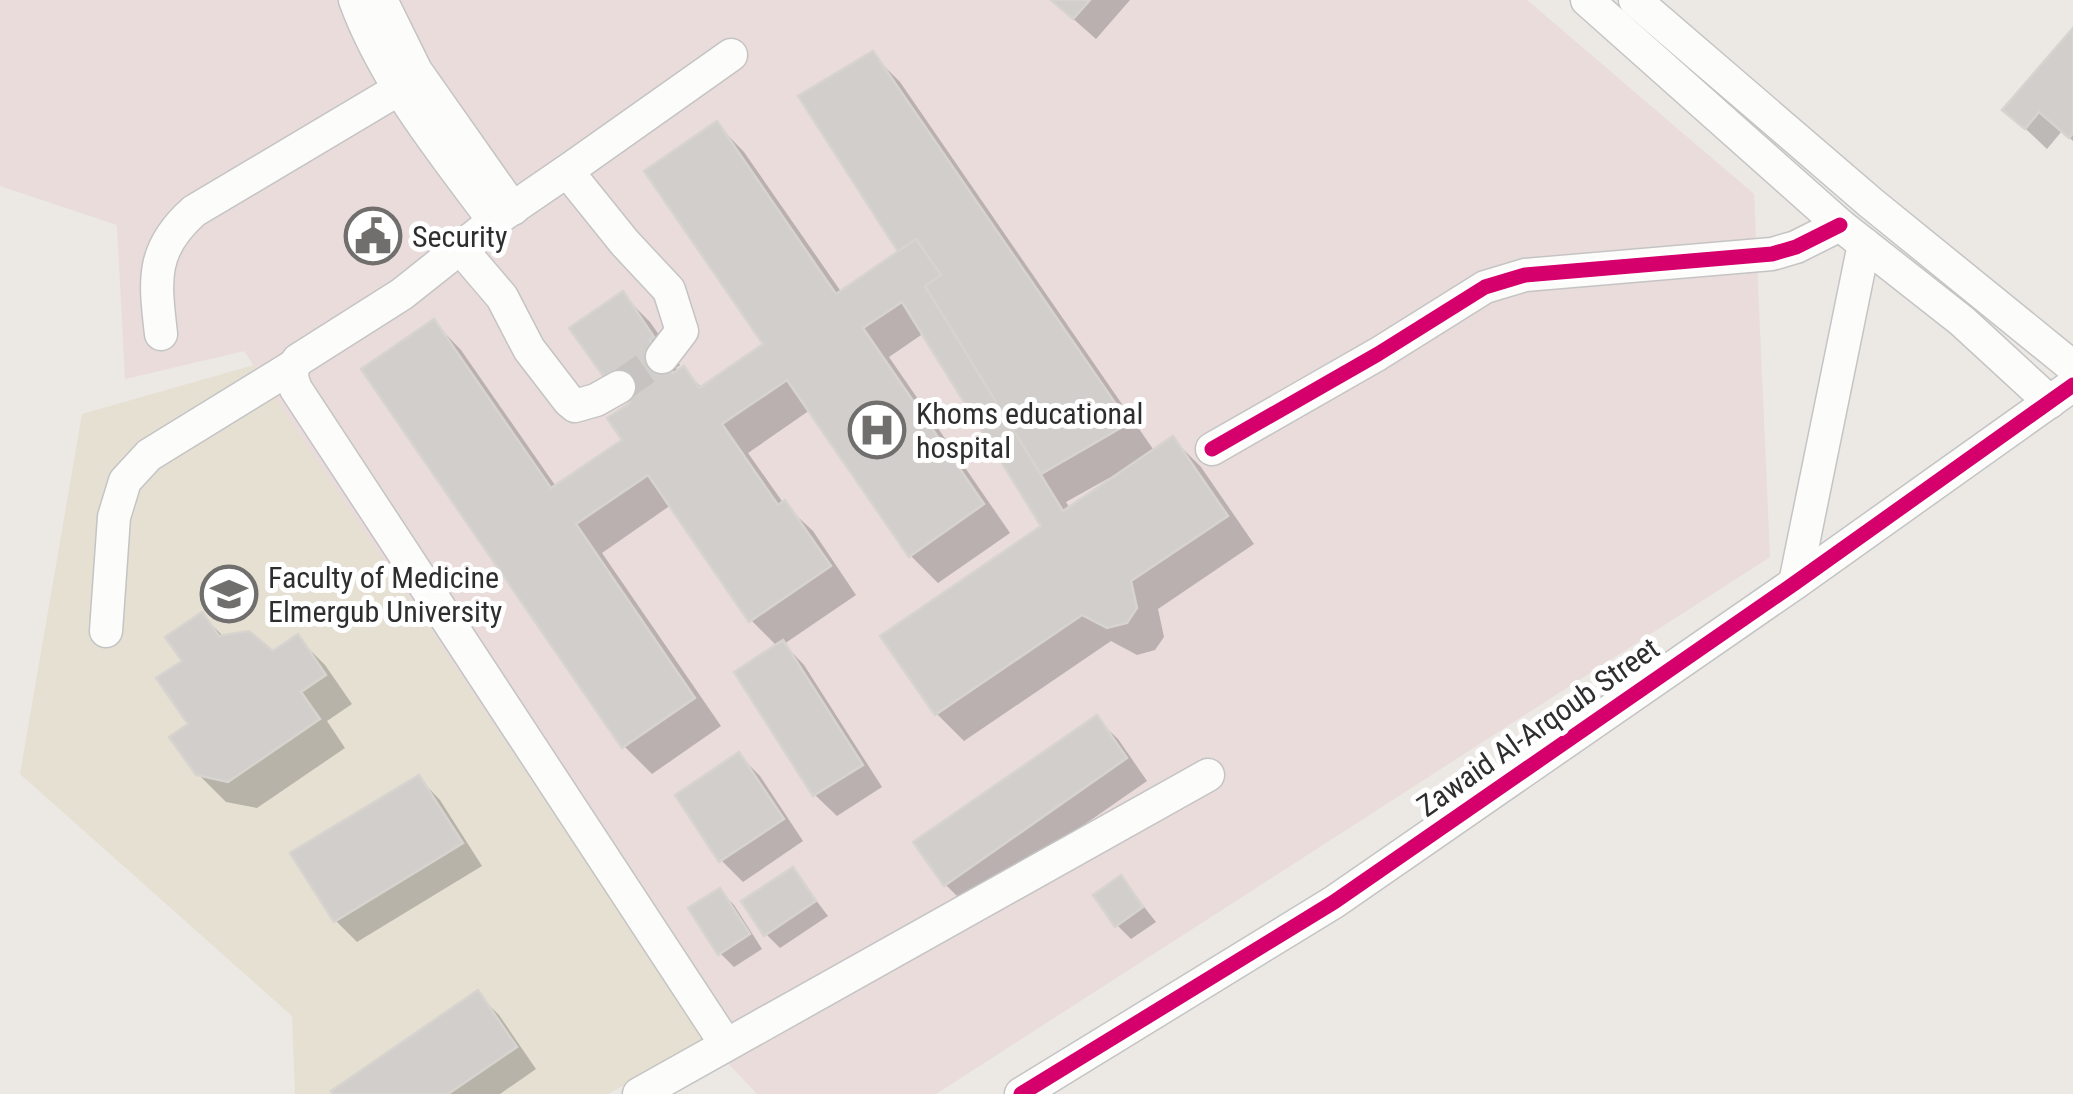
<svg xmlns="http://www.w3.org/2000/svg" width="2073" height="1094" font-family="'Roboto Condensed',sans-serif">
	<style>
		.education { fill: #e6e0d3 }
		.medical { fill: #e9dcdb }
		.shadow { fill: #0003; fill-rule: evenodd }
		.building { fill: #d1cecb; stroke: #d7d4d0; stroke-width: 2.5 }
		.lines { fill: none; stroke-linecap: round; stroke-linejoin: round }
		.minor-tunnel { stroke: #c6c3c0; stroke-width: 32; stroke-dasharray: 32 16; stroke-linecap: butt }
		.minor-casing { stroke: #c5c4c5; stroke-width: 35 }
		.minor { stroke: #fcfcfb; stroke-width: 32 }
		.cycleway-casing { stroke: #fff; stroke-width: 21 }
		.cycleway { stroke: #d6006c; stroke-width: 15 }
		.labels { text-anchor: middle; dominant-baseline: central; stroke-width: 10; stroke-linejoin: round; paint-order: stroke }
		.poi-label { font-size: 30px; fill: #2e2e2e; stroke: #fff; text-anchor: start }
		.street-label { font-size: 30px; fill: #2e2e2e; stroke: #fff }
	</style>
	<rect width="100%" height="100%" fill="#ece8e4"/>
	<path class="education" d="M254 365 707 1041 608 1094H295L292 1016 20 774 82 414Z"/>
	<path class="medical" d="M0 0H1527L1754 194 1770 557 936 1094H757L707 1041 244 351 125 379 117 225 0 186Z"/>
	<g class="shadow">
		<path d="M1052 0H1130L1096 39Z"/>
		<path d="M2073 31V141L2062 131 2047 149 2006 110Z"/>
		<path d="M872 54 900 82 1155 452 1173 439 1201 467 1254 544 1158 609 1164 637 1155 650 1137 655 1111 641 964 741 937 714 884 637 1044 527 924 333 889 357 1010 533 938 583 910 555 810 410 748 453 784 504 813 531 856 595 784 644 804 665 882 787 837 816 815 795 738 672 778 647 751 620 671 505 602 553 721 726 652 774 624 746 434 322 461 350 557 488 625 441 633 403 605 376 622 294 650 322 680 365 676 368 678 373 683 369 702 388 767 344 717 124 744 152 842 293 902 252ZM1109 478 1111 482 1070 509 1066 502Z"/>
		<path d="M202 615 225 638 273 654 298 638 325 665 352 704 327 721 345 748 257 808 226 802 198 774 185 662Z"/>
		<path d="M1096 718 1118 739 1147 781 967 906 946 885Z"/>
		<path d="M739 755 760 776 803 841 743 882 721 860Z"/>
		<path d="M419 778 440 800 482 866 357 942 336 921Z"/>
		<path d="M793 870 828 916 780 948 766 934Z"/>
		<path d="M1121 878 1156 922 1131 939 1117 925Z"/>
		<path d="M720 891 734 905 762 949 734 967 720 953Z"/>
		<path d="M478 994 499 1015 536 1069 500 1094H336Z"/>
	</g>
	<g class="building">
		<path d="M1051 0H1090L1073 19Z"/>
		<path d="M2073 28V133L2069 138 2039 112 2025 129 2002 110Z"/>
		<path d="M873 51 1129 423 1041 474 798 96Z"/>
		<path d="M717 121 836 294 916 239 941 275 925 286 1063 511 1173 436 1228 516 1131 581 1137 608 1127 623 1107 628 1082 615 935 715 880 636 1041 526 902 302 863 328 984 504 909 557 787 380 722 424 778 505 785 500 831 566 749 622 648 475 576 524 695 698 622 748 361 369 434 319 551 488 622 440 607 418 630 403 609 373 604 377 569 328 623 291 654 337 650 340 673 373 684 366 699 388 763 344 644 171Z"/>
		<path d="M202 612 219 636 249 631 273 651 298 634 326 675 301 692 320 719 228 782 196 775 169 737 188 724 156 678 182 661 165 637Z"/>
		<path d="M783 640 863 765 813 796 734 672Z"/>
		<path d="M1097 715 1127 758 944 886 913 842Z"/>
		<path d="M739 752 784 819 719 862 675 795Z"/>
		<path d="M419 775 463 843 334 922 290 853Z"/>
		<path d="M793 867 816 901 764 936 741 901Z"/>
		<path d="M1121 875 1143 907 1115 927 1093 895Z"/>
		<path d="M720 888 750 934 718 955 688 908Z"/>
		<path d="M478 990 517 1047 448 1094H333L331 1091Z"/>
	</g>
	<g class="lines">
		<path class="minor-tunnel" d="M619 387 662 357"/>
		<g class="minor-casing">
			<g id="minor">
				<path d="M355 0C385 82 443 152 494 221"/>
				<path d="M381 0 416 71 513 209"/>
				<path d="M1587 0 1840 225 1962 321 2050 402"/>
				<path d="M1635 0 1871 203 2073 367"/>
				<path d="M567 171 731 55"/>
				<path d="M461 249 502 297 529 349 569 401 575 406 596 400 619 387"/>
				<path d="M161 334C155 281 150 250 194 211L399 89"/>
				<path d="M662 357 682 331 669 290 625 243 567 171 494 221 402 294 298 360C290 370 291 377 296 389L725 1043"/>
				<path d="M1212 449 1378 354 1485 287 1525 275 1772 254 1796 247 1840 225"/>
				<path d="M1795 583 1864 244"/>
				<path d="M106 631 114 517 125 481 149 455 292 367"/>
				<path d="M639 1094 1208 775"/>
				<path d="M1021 1094 1334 902 1795 583 2073 385"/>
			</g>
		</g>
		<use href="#minor" class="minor"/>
		<g class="cycleway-casing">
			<g id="cycleway">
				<path d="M1212 449 1378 354 1485 287 1525 275 1772 254 1796 247 1840 225"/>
				<path d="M1021 1094 1334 902 1795 583 2073 385"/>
			</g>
		</g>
		<use href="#cycleway" class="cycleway"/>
	</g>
	<defs>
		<g id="civic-ring" transform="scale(2.875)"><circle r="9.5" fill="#fff" stroke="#706f6e" stroke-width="1.5"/><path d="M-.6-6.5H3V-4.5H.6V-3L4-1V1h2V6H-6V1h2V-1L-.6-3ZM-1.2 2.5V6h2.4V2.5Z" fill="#706f6e"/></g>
		<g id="hospital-ring" transform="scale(2.875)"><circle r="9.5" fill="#fff" stroke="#706f6e" stroke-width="1.5"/><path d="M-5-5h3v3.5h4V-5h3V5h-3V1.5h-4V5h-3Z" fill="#706f6e"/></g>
		<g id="university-ring" transform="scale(2.875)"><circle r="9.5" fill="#fff" stroke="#706f6e" stroke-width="1.5"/><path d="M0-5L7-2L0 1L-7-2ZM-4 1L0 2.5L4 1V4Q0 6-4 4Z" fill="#706f6e"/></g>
	</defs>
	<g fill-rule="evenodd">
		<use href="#civic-ring" x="373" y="236"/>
		<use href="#hospital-ring" x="877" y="430"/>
		<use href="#university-ring" x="229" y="594"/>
	</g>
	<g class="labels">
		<g class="poi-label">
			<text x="412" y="236">Security</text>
			<text x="916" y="413">Khoms educational<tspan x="916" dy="34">hospital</tspan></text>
			<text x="268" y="577">Faculty of Medicine<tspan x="268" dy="34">Elmergub University</tspan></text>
		</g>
		<g class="street-label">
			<text transform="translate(1538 727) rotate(-35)">Zawaid Al-Arqoub Street</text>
		</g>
	</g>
</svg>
